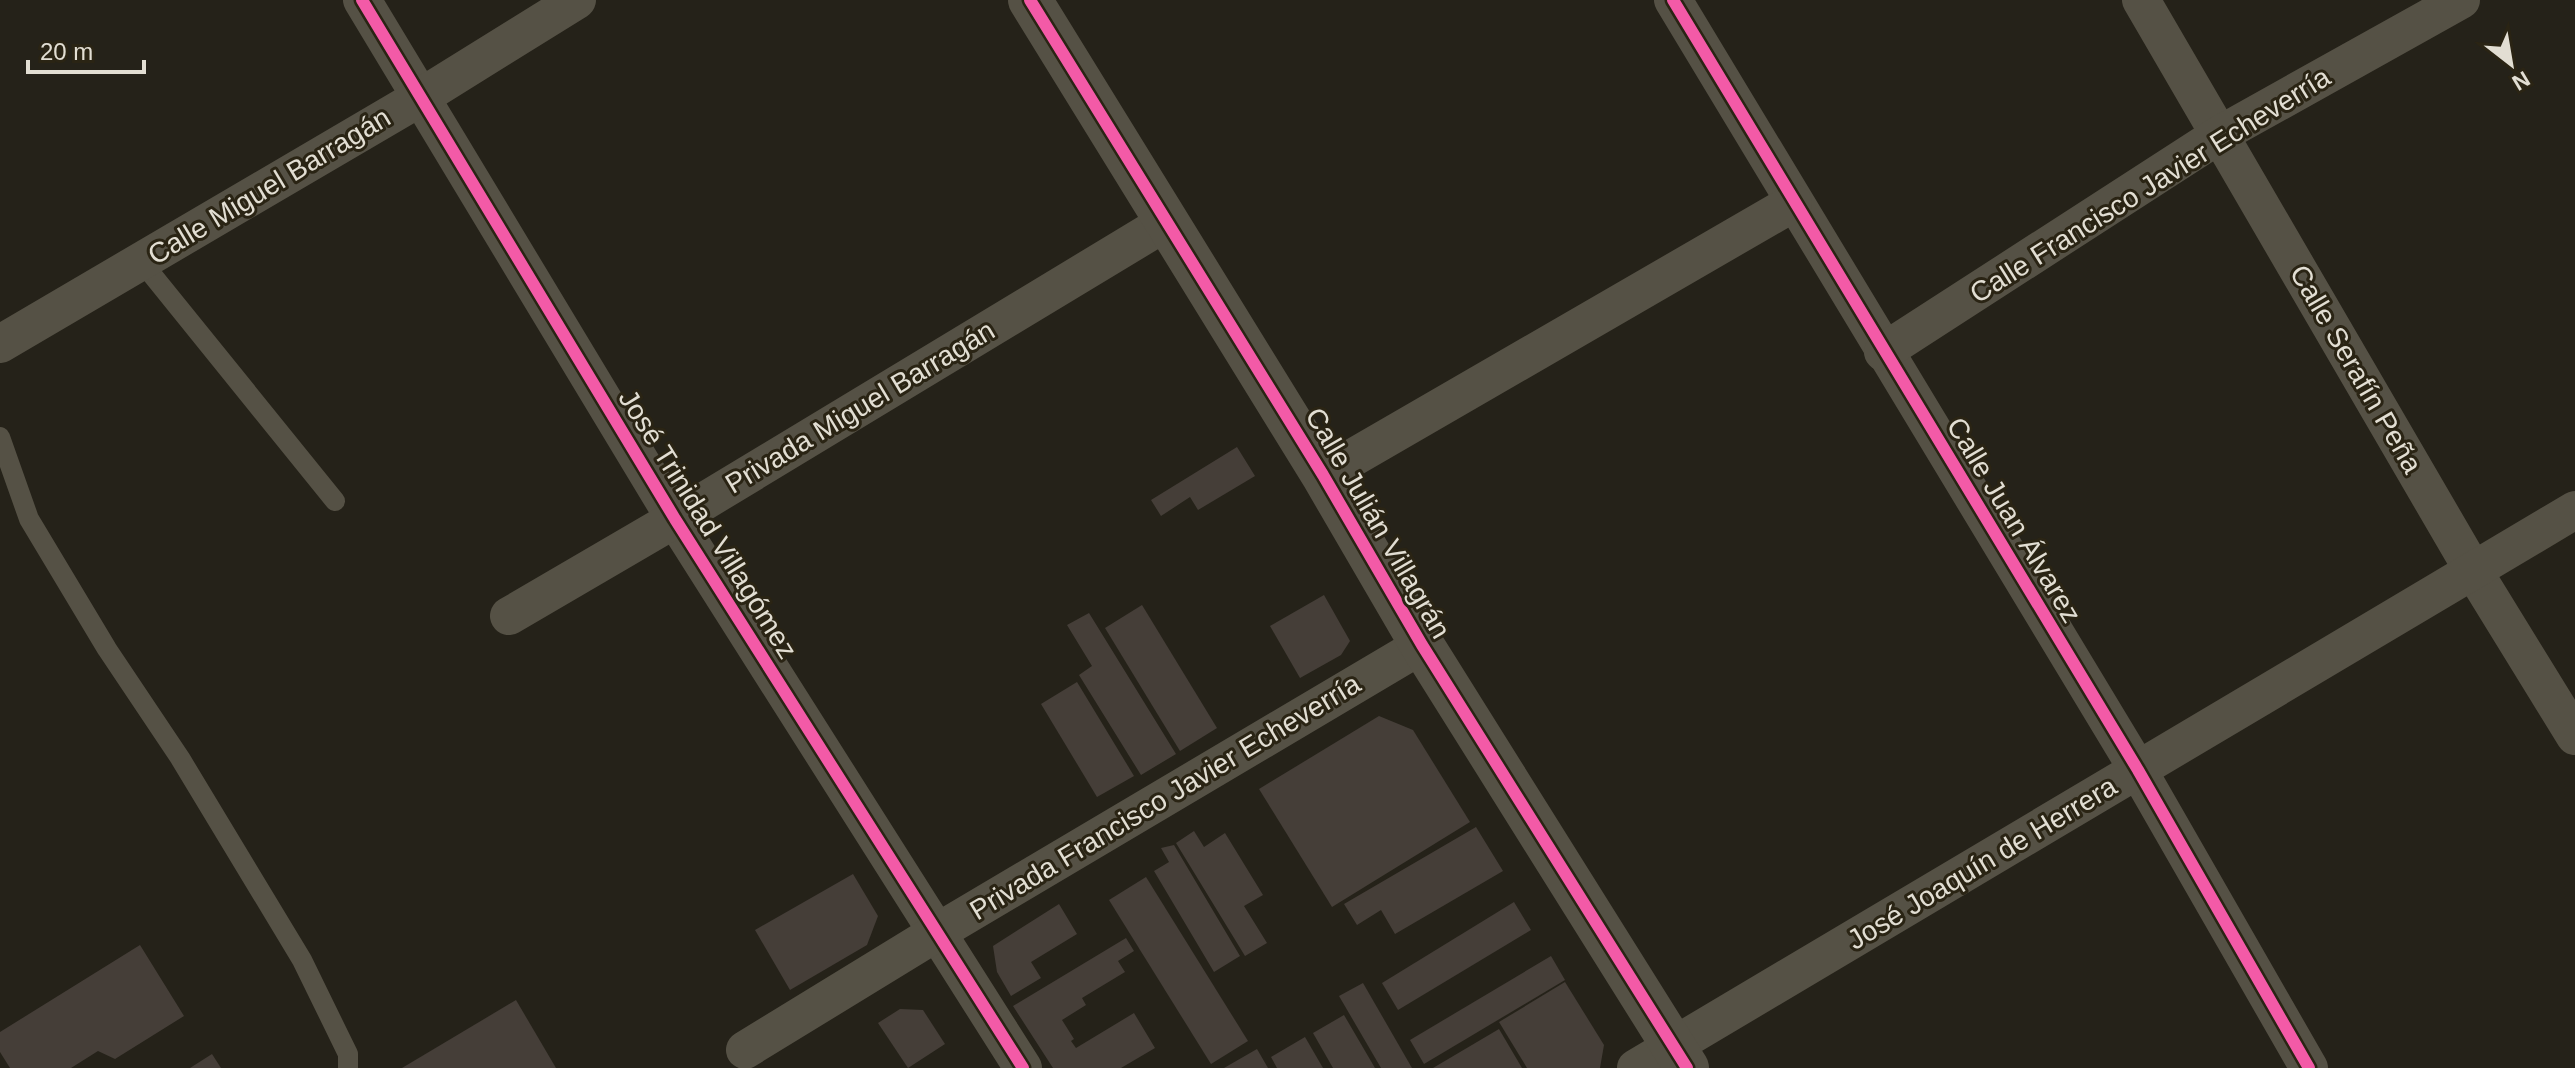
<svg xmlns="http://www.w3.org/2000/svg" width="2575" height="1068" font-family="Arial,sans-serif">
	<style>
		.building { fill: #453e38 }
		.lines { fill: none; stroke-linecap: round; stroke-linejoin: round }
		.service { stroke: #555145; stroke-width: 20 }
		.minor { stroke: #555145; stroke-width: 38 }
		.tertiary { stroke: #555145; stroke-width: 44 }
		.cycleway-casing { stroke: #2a2414; stroke-width: 17 }
		.cycleway { stroke: #f35aa7; stroke-width: 12 }
		.labels { text-anchor: middle; dominant-baseline: central; stroke-width: 6; stroke-linejoin: round; paint-order: stroke }
		.street-label { font-size: 28px; fill: #e2ded3; stroke: #2a2414 }
	</style>
	<rect width="100%" height="100%" fill="#252219"/>
	<g class="building">
		<path d="M1237 447 1255 476 1198 510 1190 497 1161 516 1151 500Z"/>
		<path d="M1324 595 1350 641 1341 655 1300 678 1270 626Z"/>
		<path d="M1142 605 1217 728 1180 751 1105 628Z"/>
		<path d="M1089 613 1176 754 1141 775 1079 675 1092 666 1067 625Z"/>
		<path d="M1077 682 1134 776 1097 797 1041 704Z"/>
		<path d="M1379 716 1413 730 1470 822 1332 907 1259 789Z"/>
		<path d="M1476 827 1503 871 1395 934 1381 910 1357 925 1344 904Z"/>
		<path d="M1194 831 1204 847 1225 833 1263 895 1244 906 1267 943 1245 956 1176 843Z"/>
		<path d="M1174 845 1240 956 1214 972 1154 871 1169 862 1161 848Z"/>
		<path d="M853 874 878 916 867 945 790 990 755 930Z"/>
		<path d="M1146 877 1248 1041 1211 1064 1109 900Z"/>
		<path d="M1514 902 1531 930 1398 1010 1382 983Z"/>
		<path d="M1059 904 1077 934 1031 962 1041 978 1011 996 997 972 993 946Z"/>
		<path d="M1126 938 1134 951 1118 961 1125 972 1082 998 1086 1005 1062 1020 1074 1039 1071 1041 1076 1048 1134 1013 1155 1048 1121 1068H1053L1013 1006Z"/>
		<path d="M140 945 184 1016 115 1059 98 1051 71 1068H10L0 1052V1032Z"/>
		<path d="M1551 956 1565 980 1424 1064 1410 1040Z"/>
		<path d="M1565 982 1604 1045 1600 1068H1527L1499 1022Z"/>
		<path d="M1363 983 1412 1068H1381L1339 996Z"/>
		<path d="M516 1000 556 1068H402Z"/>
		<path d="M900 1009 923 1010 945 1044 908 1068 878 1023Z"/>
		<path d="M1344 1015 1375 1068H1333L1313 1033Z"/>
		<path d="M1499 1029 1522 1068H1433Z"/>
		<path d="M1305 1037 1323 1068H1277L1271 1057Z"/>
		<path d="M1257 1049 1268 1068H1224Z"/>
		<path d="M212 1054 221 1068H190Z"/>
	</g>
	<g class="lines">
		<g class="service">
			<path d="M141 261 335 501"/>
			<path d="M0 437 29 519 107 649 180 758 302 960 348 1054V1068"/>
		</g>
		<g class="minor">
			<path d="M362 0 675 519 1023 1068"/>
			<path d="M1673 0 2138 770 2309 1068"/>
			<path d="M2141 0 2474 572 2575 736"/>
			<path d="M0 344 421 97 577 0"/>
			<path d="M1883 352 2219 135 2461 0"/>
			<path d="M1323 475 1793 203"/>
			<path d="M509 616 675 519 1168 221"/>
			<path d="M745 1050 936 933 1422 645"/>
			<path d="M1636 1068 2575 510"/>
		</g>
		<path class="tertiary" d="M1030 0 1323 475 1422 645 1687 1068"/>
		<g class="cycleway-casing">
			<g id="cycleway">
				<path d="M362 0 675 519 1023 1068"/>
				<path d="M1030 0 1323 475 1422 645 1687 1068"/>
				<path d="M1673 0 2138 770 2309 1068"/>
			</g>
		</g>
		<use href="#cycleway" class="cycleway"/>
	</g>
	<g class="labels">
		<g class="street-label">
			<text transform="translate(2150 185) rotate(-32)">Calle Francisco Javier Echeverría</text>
			<text transform="translate(269 186) rotate(-31)">Calle Miguel Barragán</text>
			<text transform="translate(2356 369) rotate(60)">Calle Serafín Peña</text>
			<text transform="translate(860 407) rotate(-31)">Privada Miguel Barragán</text>
			<text transform="translate(2014 520) rotate(59)">Calle Juan Álvarez</text>
			<text transform="translate(1378 523) rotate(60)">Calle Julián Villagrán</text>
			<text transform="translate(708 524) rotate(58)">José Trinidad Villagómez</text>
			<text transform="translate(1165 797) rotate(-31)">Privada Francisco Javier Echeverría</text>
			<text transform="translate(1982 863) rotate(-31)">José Joaquín de Herrera</text>
		</g>
	</g>
	<g transform="translate(2511 64) rotate(149)" stroke="#2a2414" stroke-width="6" paint-order="stroke">
	<path d="M0-6L14 30L0 20L-14 30Z" fill="#e2ded3"/>
	<text y="-12" font-size="22" font-weight="bold" text-anchor="middle" fill="#e2ded3">N</text>
	</g>
	<path d="M28 60v12h116v-12" fill="none" stroke="#e2ded3" stroke-width="4"/>
	<text x="40" y="60" font-size="24" fill="#e2ded3" stroke="#2a2414" stroke-width="6" paint-order="stroke">20 m</text>
</svg>
